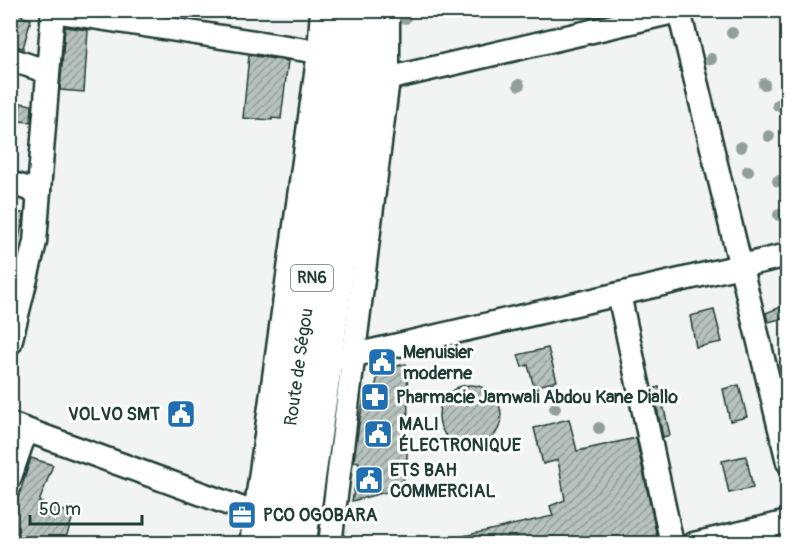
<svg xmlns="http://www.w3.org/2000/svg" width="798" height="554" font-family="Pangolin,sans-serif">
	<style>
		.building { fill: url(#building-hatch); stroke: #1f3d34; stroke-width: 1.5 }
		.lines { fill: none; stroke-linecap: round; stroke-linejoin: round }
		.minor-casing { stroke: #1f3d34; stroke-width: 27 }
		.highway-casing { stroke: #1f3d34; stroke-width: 38 }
		.minor { stroke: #fff; stroke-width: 22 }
		.highway { stroke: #fff; stroke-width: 33 }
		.tree { fill: #919f9c }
		.labels { text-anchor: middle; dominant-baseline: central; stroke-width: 6; stroke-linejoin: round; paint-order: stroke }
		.shield { fill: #fff; stroke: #627771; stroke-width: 1.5 }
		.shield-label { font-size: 16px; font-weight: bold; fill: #1f3d34 }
		.poi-label { font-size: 18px; font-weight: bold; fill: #1f3d34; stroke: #fff; text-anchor: start }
		.street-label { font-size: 18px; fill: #1f3d34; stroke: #fff }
	</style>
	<defs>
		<pattern id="building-hatch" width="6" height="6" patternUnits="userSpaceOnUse" patternTransform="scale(1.5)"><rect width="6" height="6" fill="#b7c1bd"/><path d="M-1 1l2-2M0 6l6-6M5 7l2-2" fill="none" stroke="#949e9a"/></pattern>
	</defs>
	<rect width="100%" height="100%" fill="#f2f3f3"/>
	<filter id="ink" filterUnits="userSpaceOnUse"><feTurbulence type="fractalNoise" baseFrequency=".0167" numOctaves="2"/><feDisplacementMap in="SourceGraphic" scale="12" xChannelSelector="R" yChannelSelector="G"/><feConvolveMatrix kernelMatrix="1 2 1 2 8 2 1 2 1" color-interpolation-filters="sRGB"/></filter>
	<g filter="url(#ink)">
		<g class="building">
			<path d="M10 10H24L22 17 31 19 23 48 10 45Z"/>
			<path d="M587 10H611L612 13 590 18Z"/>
			<path d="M65 27 88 30 84 92 60 90Z"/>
			<path d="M249 55 288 61 281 119 272 118V120L243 118Z"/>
			<path d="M21 103 32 105 31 122 18 121Z"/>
			<path d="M10 213H24L16 256 10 255Z"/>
			<path d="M788 304V317L768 322 766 313Z"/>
			<path d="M714 310 722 342 696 347 690 316Z"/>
			<path d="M548 348 557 381 534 387 528 365 522 367 518 355Z"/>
			<path d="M406 364 408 389 407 459 402 488 352 501 359 466V462L354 461 359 424 366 387 375 389 379 370Z"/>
			<path d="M739 385 747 417 730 421 723 389Z"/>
			<circle cx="470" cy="416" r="31"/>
			<path d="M659 387 670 435 663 437 653 389Z"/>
			<path d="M569 419 577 451 636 438 657 537 626 543H454V538L553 516 550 506 565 500 558 460 543 464 534 428Z"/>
			<path d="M746 456 753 488 729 493 722 461Z"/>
			<path d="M31 458 53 465 39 502 74 514 64 543H38L10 534V523Z"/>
		</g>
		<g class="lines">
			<g class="minor-casing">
				<g id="minor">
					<path d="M53 11 319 52"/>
					<path d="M679 11 788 462"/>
					<path d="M10 59 48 72"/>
					<path d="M374 82 682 10"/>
					<path d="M10 183 39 192"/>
					<path d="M619 294 672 544"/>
					<path d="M10 343 35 242 53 10"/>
					<path d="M342 358 788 255"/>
					<path d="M10 424 257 514 272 517"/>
					<path d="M10 477 26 430"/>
					<path d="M251 544 319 52 322 10"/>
					<path d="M330 544 388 79V10"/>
					<path d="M694 544 788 522"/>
				</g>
			</g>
			<g class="highway-casing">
				<g id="highway">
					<path d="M271 544C301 367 330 189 340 10"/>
					<path d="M299 544 325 362 361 85 364 10"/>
				</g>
			</g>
			<use href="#minor" class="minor"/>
			<use href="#highway" class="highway"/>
		</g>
		<g class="tree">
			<circle cx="405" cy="18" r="6"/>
			<circle cx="732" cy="33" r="6"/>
			<circle cx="711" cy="59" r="6"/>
			<circle cx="764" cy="84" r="6"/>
			<circle cx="519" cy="85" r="6"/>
			<circle cx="778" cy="105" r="6"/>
			<circle cx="769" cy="136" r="6"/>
			<circle cx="741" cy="147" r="6"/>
			<circle cx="748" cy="171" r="6"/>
			<circle cx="778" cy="181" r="6"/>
			<circle cx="779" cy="215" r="6"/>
			<circle cx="555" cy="408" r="6"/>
			<circle cx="599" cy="428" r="6"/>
		</g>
	</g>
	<defs>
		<g id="civic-square" transform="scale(1.5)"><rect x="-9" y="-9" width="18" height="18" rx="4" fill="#1f6fb2" stroke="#fff"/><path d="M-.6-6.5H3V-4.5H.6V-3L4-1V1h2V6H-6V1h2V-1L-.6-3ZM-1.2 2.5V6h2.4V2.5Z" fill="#fff"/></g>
		<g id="pharmacy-square" transform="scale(1.5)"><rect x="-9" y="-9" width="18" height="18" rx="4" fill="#1f6fb2" stroke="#fff"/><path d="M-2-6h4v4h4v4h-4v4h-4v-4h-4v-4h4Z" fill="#fff"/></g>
		<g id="office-square" transform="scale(1.5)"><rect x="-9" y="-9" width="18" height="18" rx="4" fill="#1f6fb2" stroke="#fff"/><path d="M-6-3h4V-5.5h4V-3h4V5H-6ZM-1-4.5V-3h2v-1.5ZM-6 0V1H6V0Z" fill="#fff"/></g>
	</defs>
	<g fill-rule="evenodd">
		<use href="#civic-square" x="382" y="362"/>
		<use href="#pharmacy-square" x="375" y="397"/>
		<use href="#civic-square" x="181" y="414"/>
		<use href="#civic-square" x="378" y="434"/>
		<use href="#civic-square" x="369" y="480"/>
		<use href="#office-square" x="242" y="515"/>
	</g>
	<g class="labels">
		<rect class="shield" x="291" y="265" width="42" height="26" rx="4.5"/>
		<g class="shield-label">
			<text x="312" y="278">RN6</text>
		</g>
		<g class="poi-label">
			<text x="403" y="352">Menuisier<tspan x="403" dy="21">moderne</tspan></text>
			<text x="396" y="397">Pharmacie Jamwali Abdou Kane Diallo</text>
			<text x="160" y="414" text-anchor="end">VOLVO SMT</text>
			<text x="399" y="424">MALI<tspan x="399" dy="21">ÉLECTRONIQUE</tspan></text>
			<text x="390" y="470">ETS BAH<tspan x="390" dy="21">COMMERCIAL</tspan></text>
			<text x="263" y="515">PCO OGOBARA</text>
		</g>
		<g class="street-label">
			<text transform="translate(299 367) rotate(-82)">Route de Ségou</text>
		</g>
	</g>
	<rect width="798" height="554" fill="none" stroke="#fff" stroke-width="36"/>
	<rect x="18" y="18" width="762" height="518" fill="none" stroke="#1f3d34" stroke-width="2" filter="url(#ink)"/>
	<path d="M30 515v9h112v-9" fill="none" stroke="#1f3d34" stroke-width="3"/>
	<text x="39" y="515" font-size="18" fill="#1f3d34" stroke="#ffffff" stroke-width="4.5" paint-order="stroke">50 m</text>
</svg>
